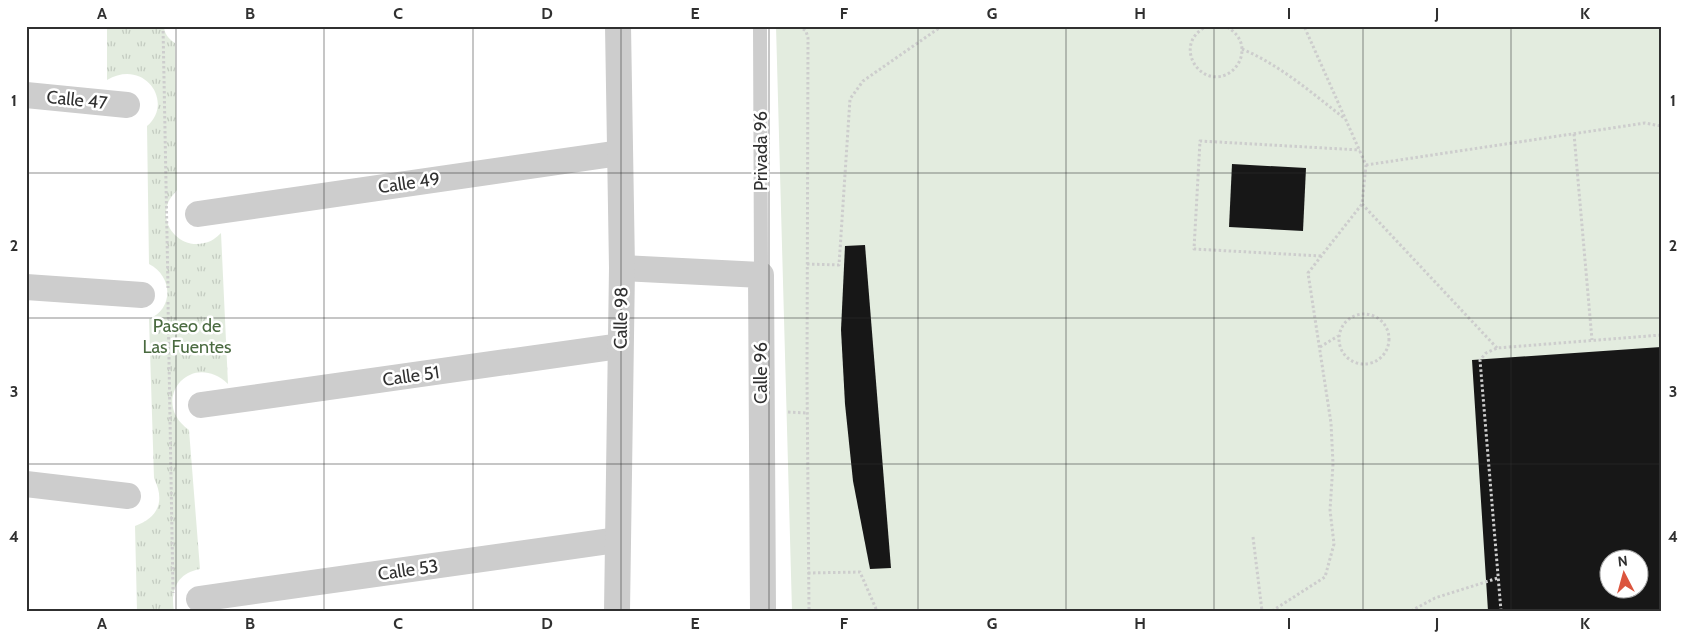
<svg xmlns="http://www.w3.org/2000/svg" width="1687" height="637" font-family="Cabin,sans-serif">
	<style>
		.grass { fill: url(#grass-tufts) }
		.garden { fill: #e3ecdf; fill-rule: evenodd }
		.building { fill: #171717; fill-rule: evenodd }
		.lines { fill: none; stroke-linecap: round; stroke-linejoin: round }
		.path { stroke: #cdcdcd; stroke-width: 3; stroke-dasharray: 2.5 2.5; stroke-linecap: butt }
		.service { stroke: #cdcdcd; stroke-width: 14 }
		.minor { stroke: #cdcdcd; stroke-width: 26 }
		.grid { fill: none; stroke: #303030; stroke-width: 1; stroke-opacity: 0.55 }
		.labels { text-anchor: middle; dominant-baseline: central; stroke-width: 5; stroke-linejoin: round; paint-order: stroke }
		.street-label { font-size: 18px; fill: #303030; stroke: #fff }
		.park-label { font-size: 18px; fill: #4a6a40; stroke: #fff }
		.neatline { fill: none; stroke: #303030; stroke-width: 2 }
		.grid-label { font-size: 16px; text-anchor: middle; font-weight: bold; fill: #303030 }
	</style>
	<defs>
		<pattern id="grass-tufts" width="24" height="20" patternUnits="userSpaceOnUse" patternTransform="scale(1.25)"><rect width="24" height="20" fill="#e3ecdf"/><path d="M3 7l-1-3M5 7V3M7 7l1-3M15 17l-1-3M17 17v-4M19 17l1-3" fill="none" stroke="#c3cbc0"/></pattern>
	</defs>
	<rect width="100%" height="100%" fill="#fff"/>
	<path class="grass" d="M107 26H164C164 34 169 39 175 43L177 190C173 195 168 200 167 207 161 228 183 249 204 243 211 242 216 238 221 233L228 384C191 349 148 401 189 430L200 569C178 573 170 589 174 611H137L135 526C159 517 165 501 154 478L149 319C174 309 173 276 149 264L147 126C175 102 144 58 107 80Z"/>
	<path class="garden" d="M776 26H1661V611H792ZM1610 560H1640V590H1610Z"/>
	<g class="building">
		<path d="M1232 164 1306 168 1303 231 1229 227Z"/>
		<path d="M865 245 891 568 870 569 853 481 845 404 841 330 845 246Z"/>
		<path d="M1661 347V610L1488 611 1472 360ZM1610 560H1640V590H1610Z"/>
	</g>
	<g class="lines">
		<g class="path">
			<path d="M163 26 168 288"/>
			<path d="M799 26 806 31 808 38 807 377 809 611"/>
			<path d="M1208 26C1169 43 1202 94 1232 71 1238 66 1242 58 1242 50 1242 39 1235 31 1225 26"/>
			<path d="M1242 49C1280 65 1312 93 1344 118"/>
			<path d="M1574 134 1592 340"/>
			<path d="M1366 165 1645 123 1661 126"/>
			<path d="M1362 204 1497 348"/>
			<path d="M1321 256 1194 249 1200 141 1360 150"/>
			<path d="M807 264 839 265 850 99 863 81 942 26"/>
			<path d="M168 302 173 593"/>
			<circle cx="1364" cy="339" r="25"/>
			<path d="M1320 347 1338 336"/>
			<path d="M788 412 807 413"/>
			<path d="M1253 537 1262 611"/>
			<path d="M808 573 860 572 877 611"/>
			<path d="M1272 611 1325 577 1334 544 1330 510 1333 464 1331 423 1308 273 1362 204 1366 165 1304 26"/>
			<path d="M1411 611 1435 598 1498 578"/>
			<path d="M1501 611 1480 360 1486 353 1497 348 1661 335"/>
		</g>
		<path class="service" d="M760 26 761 275"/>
		<g class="minor">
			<path d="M26 95 127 105"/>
			<path d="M198 214 620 153"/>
			<path d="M622 268 761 275 763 611"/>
			<path d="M26 287 142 295"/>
			<path d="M201 405 620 346"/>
			<path d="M26 484 128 496"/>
			<path d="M199 599 617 540"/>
			<path d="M617 611 622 268 618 26"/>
		</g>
	</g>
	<path class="grid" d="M176 26V611M324 26V611M473 26V611M621 26V611M769 26V611M918 26V611M1066 26V611M1214 26V611M1363 26V611M1511 26V611M26 173H1661M26 318H1661M26 464H1661"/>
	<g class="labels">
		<g class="street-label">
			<text transform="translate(77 100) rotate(6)">Calle 47</text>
			<text transform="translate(761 151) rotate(-90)">Privada 96</text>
			<text transform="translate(409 183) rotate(-8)">Calle 49</text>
			<text transform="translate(621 318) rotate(-89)">Calle 98</text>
			<text transform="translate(761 373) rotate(-90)">Calle 96</text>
			<text transform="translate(411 376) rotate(-8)">Calle 51</text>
			<text transform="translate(408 570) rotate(-8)">Calle 53</text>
		</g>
		<g class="park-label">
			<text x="187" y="326">Paseo de<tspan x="187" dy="21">Las Fuentes</tspan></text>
		</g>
	</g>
	<rect width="1687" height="637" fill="none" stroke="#ffffff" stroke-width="55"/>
	<g transform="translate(1624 574) rotate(354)"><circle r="24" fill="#ffffff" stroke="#acacac"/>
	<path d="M0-4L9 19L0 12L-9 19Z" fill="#db553e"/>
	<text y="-8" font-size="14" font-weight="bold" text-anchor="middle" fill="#303030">N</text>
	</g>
	<rect x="28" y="28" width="1632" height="582" class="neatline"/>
	<g class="grid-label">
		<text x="102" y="19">A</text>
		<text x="250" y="19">B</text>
		<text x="398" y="19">C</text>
		<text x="547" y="19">D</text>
		<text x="695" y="19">E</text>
		<text x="844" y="19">F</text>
		<text x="992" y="19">G</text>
		<text x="1140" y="19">H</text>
		<text x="1289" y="19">I</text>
		<text x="1437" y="19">J</text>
		<text x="1585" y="19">K</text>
		<text x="14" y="106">1</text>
		<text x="1673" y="106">1</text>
		<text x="14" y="251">2</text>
		<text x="1673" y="251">2</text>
		<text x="14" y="397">3</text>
		<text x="1673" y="397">3</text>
		<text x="14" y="542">4</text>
		<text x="1673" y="542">4</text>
		<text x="102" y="629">A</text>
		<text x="250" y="629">B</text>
		<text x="398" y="629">C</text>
		<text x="547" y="629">D</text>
		<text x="695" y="629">E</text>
		<text x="844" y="629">F</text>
		<text x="992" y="629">G</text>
		<text x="1140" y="629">H</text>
		<text x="1289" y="629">I</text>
		<text x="1437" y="629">J</text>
		<text x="1585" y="629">K</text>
	</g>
</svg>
